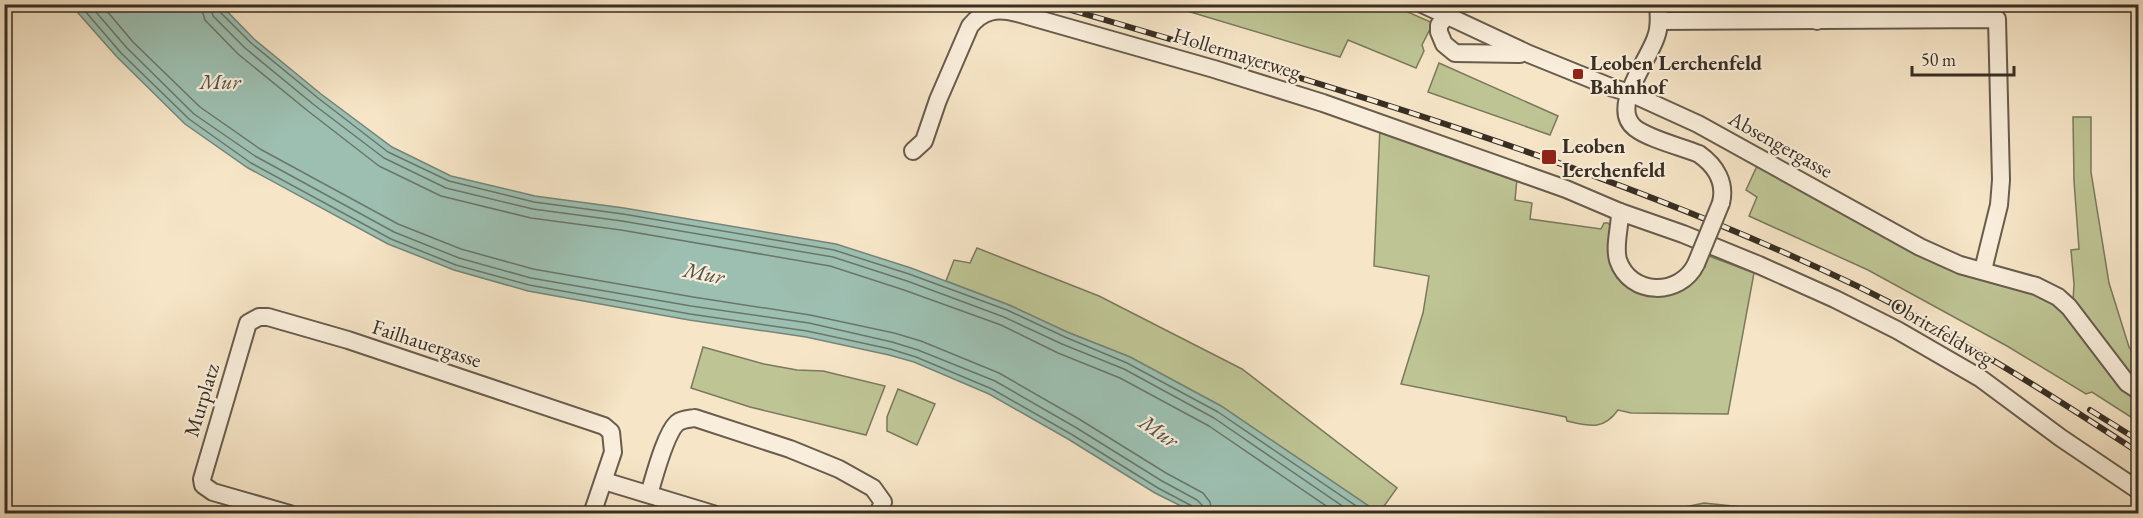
<svg xmlns="http://www.w3.org/2000/svg" width="2143" height="518" font-family="'EB Garamond',serif">
	<style>
		.green { fill: #bec494; stroke: #7b795c; stroke-width: 1.5 }
		.water { fill: #9dbfb1; stroke: #758579; stroke-width: 1.5 }
		.lines { fill: none; stroke-linecap: round; stroke-linejoin: round }
		.shore { stroke: #6a766a; stroke-width: 1.5 }
		.minor-casing { stroke: #685c4d; stroke-width: 20 }
		.minor { stroke: #f9eedb; stroke-width: 16 }
		.rail-casing { stroke: #382e24; stroke-width: 6 }
		.rail { stroke: #f9eedb; stroke-width: 4; stroke-dasharray: 11; stroke-linecap: butt }
		.minor-bridge-casing { stroke: #685c4d; stroke-width: 20; stroke-linecap: butt }
		.minor-bridge { stroke: #f9eedb; stroke-width: 16 }
		.poi-dot { fill: #8f2418; stroke: #f9eedb; stroke-width: 2 }
		.labels { text-anchor: middle; dominant-baseline: central; stroke-width: 4.5; stroke-linejoin: round; paint-order: stroke }
		.street-label { font-size: 21px; fill: #382e24; stroke: #f9eedb }
		.poi-label { font-size: 21px; font-weight: bold; fill: #382e24; stroke: #f9eedb; text-anchor: start }
		.water-label { font-size: 22px; font-style: italic; fill: #515247; stroke: #f9eedb }
	</style>
	<rect width="100%" height="100%" fill="#f6e5c7"/>
	<filter id="stains"><feTurbulence type="fractalNoise" baseFrequency=".00333" numOctaves="4"/><feColorMatrix values="0 0 0 0 .2 0 0 0 0 .09 0 0 0 0 .02 0 0 0 .5 -.17"/></filter>
	<radialGradient id="worn" r=".72"><stop offset=".6" stop-color="#630" stop-opacity="0"/><stop offset="1" stop-color="#630" stop-opacity=".3"/></radialGradient>
	<g class="green">
		<path d="M1167 5H1392L1433 23 1422 45 1424 51 1416 68 1348 40 1340 57Z"/>
		<path d="M1439 63 1558 116 1550 135 1428 92Z"/>
		<path d="M2073 117H2091V172L2109 283 2129 347 2138 360V386L2073 301 2074 284 2071 250 2079 249 2074 181Z"/>
		<path d="M1380 127 1517 179 1515 200 1532 203 1530 219 1601 229 1604 223H1608L1612 228 1637 291C1672 304 1696 288 1709 256L1754 273 1728 414 1631 413 1618 410C1603 431 1589 426 1567 421L1566 417 1401 384 1423 313 1429 276 1374 266Z"/>
		<path d="M1757 166 2051 298 2138 395V416L2134 419 2092 392 2086 394 2007 346 1868 270 1749 216 1757 197 1746 190Z"/>
		<path d="M977 248 1099 296 1242 369 1397 488 1379 513 1221 406 1130 357 1067 332 1009 305 946 281 954 260 970 263Z"/>
		<path d="M703 347 764 364 797 370 823 371 885 386 866 435 750 407 691 388Z"/>
		<path d="M898 389 935 404 917 445 887 431V417Z"/>
		<path d="M1704 503 1800 513H1670L1685 507Z"/>
	</g>
	<path class="water" d="M71 5H221L254 39 321 94 392 147 451 176 535 196 624 208 836 244 911 268 1009 305 1067 332 1130 357 1221 406 1379 513H1195L1155 493 1068 439 989 394 914 362 889 355 806 337 689 320 528 291 454 270 388 244 248 168 185 124 117 57Z"/>
	<g class="lines">
		<g class="shore">
			<path d="M79 4 121 53 189 119 251 163 391 239 456 265 529 285 690 314 807 331 890 349 916 357 992 389 1071 434 1158 488 1192 506 1196 514"/>
			<path d="M89 4 127 48 194 114 255 156 394 232 459 258 531 278 691 306 809 323 892 342 918 350 995 381 1075 427 1162 481 1197 500 1202 505 1203 514"/>
			<path d="M101 4 133 42 200 107 260 149 398 224 461 249 533 269 693 297 810 315 894 333 921 341 999 373 1079 419 1166 473 1203 493 1210 502 1212 514"/>
			<path d="M200 4 205 20 238 54 308 111 379 166 441 196 531 218 621 230 830 266 904 290 1001 325 1058 353 1120 378 1209 426 1338 514"/>
			<path d="M209 4 213 16 245 48 313 104 384 158 446 188 533 209 622 221 833 257 907 281 1004 317 1062 344 1124 369 1214 418 1354 514"/>
			<path d="M217 4 219 11 251 43 318 98 388 152 449 181 534 202 623 214 834 250 909 274 1007 310 1065 337 1127 363 1218 412 1368 514"/>
		</g>
		<g class="minor-casing">
			<g id="minor">
				<path d="M1422 4 1529 54 1613 88 1630 93 1698 124 1920 247 1960 265 2036 286 2058 297 2069 307 2127 383 2138 390"/>
				<path d="M1658 4C1659 15 1660 27 1656 37 1649 60 1609 108 1635 128 1649 139 1682 147 1699 154 1716 166 1726 183 1721 203"/>
				<path d="M1447 16 1439 25V32L1444 44 1455 53 1520 54"/>
				<path d="M1659 21 1997 19 2001 180 1999 205 1983 270"/>
				<path d="M1817 21V4"/>
				<path d="M913 151 924 141 938 100 970 26C983 10 997 8 1017 13L1214 69 1323 103 1566 189 1620 212 1683 234 1759 265 1835 299 1897 330 1980 378 2061 438 2138 490"/>
				<path d="M1620 212C1620 228 1614 245 1618 260 1630 296 1680 297 1696 264"/>
				<path d="M604 481 713 514"/>
				<path d="M649 494C654 478 665 434 677 423 682 419 689 419 695 418L790 449 839 469 873 488 883 502 878 514"/>
				<path d="M290 514 213 492 203 485 202 479 248 323 259 317H268L348 340 604 426 611 432 613 452 592 514"/>
			</g>
		</g>
		<use href="#minor" class="minor"/>
		<g class="rail-casing">
			<g id="rail">
				<path d="M1051 4C1324 84 1600 163 1857 286 1955 334 2048 393 2138 452"/>
				<path d="M2090 410 2138 440"/>
			</g>
		</g>
		<use href="#rail" class="rail"/>
		<g class="minor-bridge-casing">
			<path id="minor-bridge" d="M1696 264 1721 203"/>
		</g>
		<use href="#minor-bridge" class="minor-bridge"/>
	</g>
	<g class="poi-dot">
		<rect x="1572" y="68" width="12" height="12" rx="3"/>
		<rect x="1541" y="149" width="16" height="16" rx="3"/>
	</g>
	<g class="labels">
		<g class="street-label">
			<text transform="translate(1237 53) rotate(17)">Hollermayerweg</text>
			<text transform="translate(1781 144) rotate(29)">Absengergasse</text>
			<text transform="translate(1942 331) rotate(30)">Obritzfeldweg</text>
			<text transform="translate(427 343) rotate(18)">Failhauergasse</text>
			<text transform="translate(201 400) rotate(-73)">Murplatz</text>
		</g>
		<g class="poi-label">
			<text x="1590" y="62">Leoben Lerchenfeld<tspan x="1590" dy="24">Bahnhof</tspan></text>
			<text x="1562" y="145">Leoben<tspan x="1562" dy="24">Lerchenfeld</tspan></text>
		</g>
		<g class="water-label">
			<text x="220" y="81">Mur</text>
			<text transform="translate(704 273) rotate(11)">Mur</text>
			<text transform="translate(1159 431) rotate(34)">Mur</text>
		</g>
	</g>
	<rect width="2143" height="518" fill="none" stroke="#f6e5c7" stroke-width="24"/>
	<rect x="6" y="6" width="2131" height="506" fill="none" stroke="#382e24" stroke-width="3"/>
	<rect x="12" y="12" width="2119" height="494" fill="none" stroke="#382e24" stroke-width="1.5"/>
	<path d="M1912 66v9h102v-9" fill="none" stroke="#382e24" stroke-width="3"/>
	<text x="1921" y="66" font-size="18" fill="#382e24" stroke="#f9eedb" stroke-width="4.5" paint-order="stroke">50 m</text>
	<rect width="100%" height="100%" filter="url(#stains)"/>
	<rect width="100%" height="100%" fill="url(#worn)"/>
</svg>
